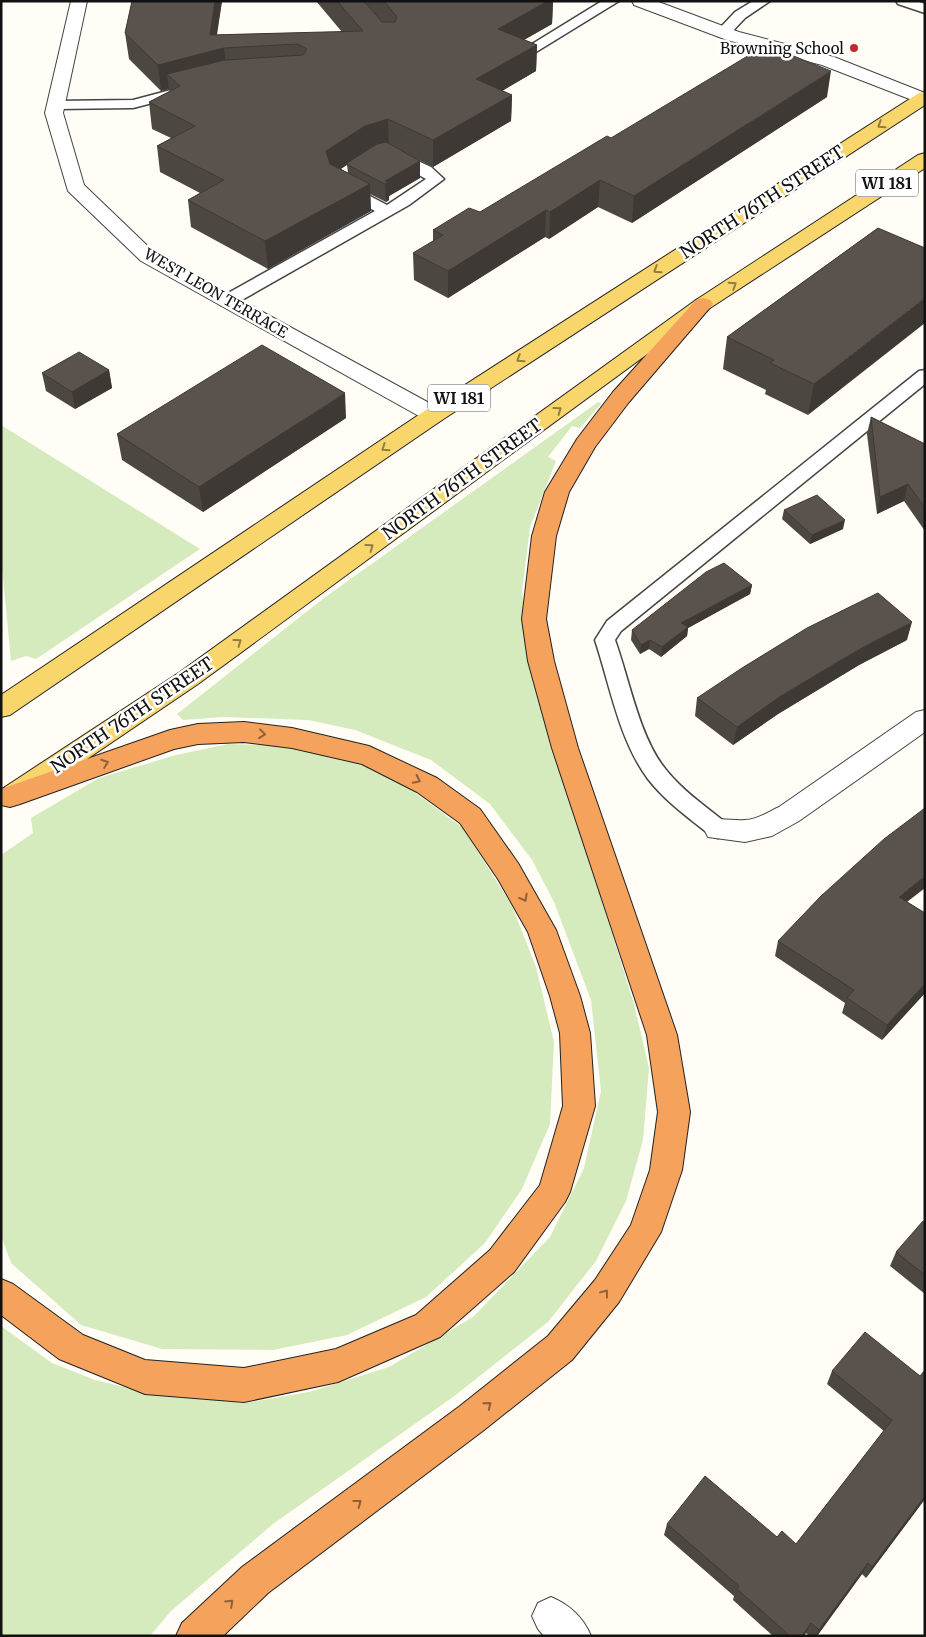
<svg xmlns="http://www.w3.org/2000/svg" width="926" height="1637" font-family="Merriweather,serif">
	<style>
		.green { fill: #d5ebbd }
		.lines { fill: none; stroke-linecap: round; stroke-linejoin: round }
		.lane-casing { stroke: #444; stroke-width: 3 }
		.street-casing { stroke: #444; stroke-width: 2 }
		.primary-casing { stroke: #222; stroke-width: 2 }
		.highway-casing { stroke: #222; stroke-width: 2 }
		.lane { fill: #fff; fill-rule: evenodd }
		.street { fill: #fff; fill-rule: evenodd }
		.primary { fill: #f9d66b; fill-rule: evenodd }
		.highway { fill: #f5a25d; fill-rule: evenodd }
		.wall { fill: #4d4742; fill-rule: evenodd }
		.shaded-wall { fill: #3f3936 }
		.building { fill: #5a524d; stroke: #3f3936 }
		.oneway { stroke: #917d42 }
		.oneway2 { stroke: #8e613b }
		.poi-dot { fill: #c4262e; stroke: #fff; stroke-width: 2 }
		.labels { text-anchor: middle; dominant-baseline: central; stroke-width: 5; stroke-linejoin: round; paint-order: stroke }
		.far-poi-label { font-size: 15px; fill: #111; stroke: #fff; text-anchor: end }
		.far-street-label { font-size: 15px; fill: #111; stroke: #fff }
		.shield { fill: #fff; stroke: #585858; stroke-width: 1 }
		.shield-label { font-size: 16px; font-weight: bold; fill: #111 }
		.street-label { font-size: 18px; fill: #111; stroke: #fff }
	</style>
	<rect width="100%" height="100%" fill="#fffdf5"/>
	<g class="green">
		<path d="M598 402 602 403 580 428 572 426 548 457 556 461 530 527 522 592 531 674 634 1004 649 1068 643 1140 626 1201 596 1261 548 1322 453 1397 273 1524 171 1611 150 1636H1V1326L52 1363 95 1380 156 1395 245 1403 309 1392 389 1367 473 1317 550 1237 584 1168 601 1091 591 1000 554 902 532 860 490 804 431 760 355 730 308 720 224 717 183 720 177 714 324 598Z"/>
		<path d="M1 425 200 549 36 659 26 656 11 661 1 556Z"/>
		<path d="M228 744 294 746 387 772 463 828 512 906 536 967 554 1042 550 1124 522 1189 485 1243 426 1297 347 1335 273 1350 162 1349 81 1325 11 1263 1 1235V855L33 833 31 818 99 778 176 755Z"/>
	</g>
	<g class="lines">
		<g class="lane-casing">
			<g id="lane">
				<path d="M602 1H619L536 52 531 53 524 49Z"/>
				<path d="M753 1H770L745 18 728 36H718L716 33 718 30 735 12Z"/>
				<path d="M896 1H917L925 4V13L898 4Z"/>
				<path d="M186 86 193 90 191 93 133 108 56 109 49 105 56 101 133 100Z"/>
				<path d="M394 150 431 167 444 179 409 205 233 305H221L219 301 221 297 375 211 337 191 335 188 337 185H349L387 205 426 179 389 158 386 155Z"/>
				<path d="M925 370V384L621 631 615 640C629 679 639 734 663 766 680 789 704 805 726 823L729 829 726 835 718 838 710 835C689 818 665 801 648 779 619 740 610 685 595 640L607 621 919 371Z"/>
			</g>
		</g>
		<g class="street-casing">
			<g id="street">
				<path d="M71 1H87L63 113 84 185 155 253 442 410 445 415 442 420 434 422 426 420 141 261 68 191 45 113Z"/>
				<path d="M632 1H656L739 32 834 57 925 93V105L822 65 727 40 634 5Z"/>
				<path d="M925 710V732L799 821 772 836 745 842 708 837 704 829 708 821C721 817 732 821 745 820 757 820 768 812 779 807L916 712Z"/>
				<path d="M551 1597C570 1605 583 1617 591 1636H544L538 1629 532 1616 538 1603Z"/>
			</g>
		</g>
		<g class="primary-casing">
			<g id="primary">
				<path d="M925 92V105L442 420 10 715 1 717V695L426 410 919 93Z"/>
				<path d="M925 153V168L710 308 198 684 25 801 15 804 5 801 1 794 5 787 180 672 696 300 918 155Z"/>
			</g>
		</g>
		<g class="highway-casing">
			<g id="highway">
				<path d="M703 298 710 300 713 304 629 402 595 447 569 492 556 536 546 619 554 661 578 748 677 1035 690 1112 682 1170 661 1232 619 1302 572 1360 484 1430 268 1593 223 1636H176L182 1623 242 1567 460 1406 548 1336 595 1280 631 1225 650 1170 658 1112 647 1035 552 748 528 661 522 619 532 536 545 492 577 439 613 392 696 300Z"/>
				<path d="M244 722 292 728 369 746 437 778 480 809 518 863 556 930 580 996 590 1033 595 1106 570 1192 565 1202 514 1272 440 1337 338 1382 244 1402 145 1394 59 1359 1 1315V1279L13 1284 83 1335 145 1360 244 1368 336 1349 416 1315 490 1250 540 1185 563 1106 560 1033 550 996 528 932 498 879 460 823 417 792 362 764 292 748 244 742 198 744 174 749 20 804 10 807 1 805V789L170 730 198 724Z"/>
			</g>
		</g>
		<use href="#lane" class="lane"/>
		<use href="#street" class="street"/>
		<use href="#primary" class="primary"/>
		<use href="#highway" class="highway"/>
	</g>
	<g class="wall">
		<path d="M132 1H222L217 35 342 32 316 1H553L552 24 524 40 537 45 536 71 502 91 512 95 511 121 433 167 415 158 420 161V178L389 196V200L386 202 370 194 371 211 268 269 191 227 188 200 200 193 160 172 157 146 171 138 152 129 149 102 170 92 169 89 161 91 129 59 125 33ZM347 165 348 173 341 169Z"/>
		<path d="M827 97 632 223 598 207 549 239 545 237 448 298 414 280 413 253 433 241V230L480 212Z"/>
		<path d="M878 228 808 415 765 394 766 390 723 369 727 337Z"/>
		<path d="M109 370 112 388 75 409 46 391 42 373Z"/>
		<path d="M871 417 925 444V531L904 501 877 514 867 434Z"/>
		<path d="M346 418 203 512 122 460 117 434Z"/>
		<path d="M784 510 843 529 810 544 782 519Z"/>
		<path d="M752 585 750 594 688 628 687 636 661 657 649 649 640 654 631 640 632 630Z"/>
		<path d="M907 640 859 665 778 714 733 745 695 716 697 698Z"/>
		<path d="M907 902 925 913V993L882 1040 842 1013 845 1003 775 956 778 941Z"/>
		<path d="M925 1222V1294L890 1266 896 1252Z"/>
		<path d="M925 1370V1499L866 1578 862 1574 817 1636H809L806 1633 804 1636H773L733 1600 734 1596 664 1535 667 1524 777 1537 796 1544 884 1431 827 1384 832 1371 920 1376Z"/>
	</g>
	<g class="shaded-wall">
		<path d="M215 1H222L214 50 224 48 227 74H167L169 89 161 91 158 65 210 35Z"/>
		<path d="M548 1H553L552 24 497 55 498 29Z"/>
		<path d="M537 45 536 71 476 106V79Z"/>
		<path d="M831 71 827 97 632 223 634 196Z"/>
		<path d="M512 95 511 121 433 167V140Z"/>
		<path d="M388 119 389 145 366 152 328 177 326 151 365 126Z"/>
		<path d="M420 161V178L389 196V200L386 202 385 181Z"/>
		<path d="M600 180 598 207 549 239 550 212Z"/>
		<path d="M370 184 371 211 268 269 265 241Z"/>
		<path d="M546 210 545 237 448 298V271Z"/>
		<path d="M925 298V323L808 415 814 384Z"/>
		<path d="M109 370 112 388 75 409 72 392Z"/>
		<path d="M345 393 346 418 203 512 199 487Z"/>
		<path d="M908 484 904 501 877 514 880 497Z"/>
		<path d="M845 520 843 529 810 544 812 535Z"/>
		<path d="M752 585 750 594 688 628 687 636 661 657 662 647 681 623Z"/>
		<path d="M912 622 907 640 859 665 778 714 733 745 737 727 781 696 863 647Z"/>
		<path d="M650 640 649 649 640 654 641 645Z"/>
		<path d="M925 876V888L894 912 899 897Z"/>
		<path d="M925 984V993L882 1040 887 1025Z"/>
		<path d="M925 1496V1499L866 1578 872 1567Z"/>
		<path d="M868 1563 862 1574 817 1636H816L819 1630Z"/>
		<path d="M811 1623 804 1636H802Z"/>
	</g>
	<g class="building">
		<path d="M132 1H215L210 35 363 31 337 1H364L382 22H395L397 17 384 1H548L498 29 537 45 476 79 512 95 433 140 388 119 365 126 326 151 330 164 370 184 265 241 188 200 224 180 157 146 195 126 149 102 180 86 167 74 225 60 303 55 307 49 298 44 224 48 158 65 125 33Z"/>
		<path d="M766 45 831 71 634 196 600 180 550 212 546 210 448 271 413 253 443 235 433 230 469 208 480 212 607 136 611 138Z"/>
		<path d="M386 142 420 161 385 181 389 182 385 184 348 165 347 163 377 144Z"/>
		<path d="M878 228 925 248V298L814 384 770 363 774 360 727 337Z"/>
		<path d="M262 345 345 393 199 487 117 434Z"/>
		<path d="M79 352 109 370 72 392 42 373Z"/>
		<path d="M871 417 925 444V508L908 484 880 497Z"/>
		<path d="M817 495 845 520 812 535 784 510Z"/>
		<path d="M724 563 752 585 681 623 688 627 662 647 650 640 641 645 632 630 706 572Z"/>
		<path d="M878 593 912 622 863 647 781 696 737 727 697 698 742 668 807 628Z"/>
		<path d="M925 808V876L899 897 925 913V984L887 1025 847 998 854 990 778 941 821 896 884 839Z"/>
		<path d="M923 1221 925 1222V1275L896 1252Z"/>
		<path d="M865 1332 920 1376 925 1370V1496L872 1567 868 1563 819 1630 811 1623 802 1636H790L737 1589 739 1586 667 1524 705 1476 777 1537 782 1531 796 1544 892 1420 832 1371Z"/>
	</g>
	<defs><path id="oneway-chevron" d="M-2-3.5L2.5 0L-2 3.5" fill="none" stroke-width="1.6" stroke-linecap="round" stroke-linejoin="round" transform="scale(1.25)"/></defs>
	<g class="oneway">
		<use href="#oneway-chevron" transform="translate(881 125) rotate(147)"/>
		<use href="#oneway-chevron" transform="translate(657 270) rotate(147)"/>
		<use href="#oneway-chevron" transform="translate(733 285) rotate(-33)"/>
		<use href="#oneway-chevron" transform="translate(520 359) rotate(147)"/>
		<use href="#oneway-chevron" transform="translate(558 410) rotate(-36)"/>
		<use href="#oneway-chevron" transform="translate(385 448) rotate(146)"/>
		<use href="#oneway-chevron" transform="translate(370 547) rotate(-36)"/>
		<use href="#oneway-chevron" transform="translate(238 642) rotate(-36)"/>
	</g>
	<g class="oneway2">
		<use href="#oneway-chevron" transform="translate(262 734) rotate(7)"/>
		<use href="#oneway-chevron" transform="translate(105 763) rotate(-20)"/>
		<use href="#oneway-chevron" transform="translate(417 780) rotate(26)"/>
		<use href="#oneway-chevron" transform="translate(524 898) rotate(61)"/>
		<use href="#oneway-chevron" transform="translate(605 1293) rotate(-53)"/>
		<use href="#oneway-chevron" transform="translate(488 1405) rotate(-39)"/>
		<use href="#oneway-chevron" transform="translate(358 1503) rotate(-37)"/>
		<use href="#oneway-chevron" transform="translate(230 1603) rotate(-43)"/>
	</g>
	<circle class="poi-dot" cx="854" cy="48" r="5"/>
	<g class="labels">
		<g class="far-poi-label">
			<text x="844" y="48">Browning School</text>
		</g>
		<g class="far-street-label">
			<text transform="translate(216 293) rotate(30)">WEST LEON TERRACE</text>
		</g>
		<g class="shield">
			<rect x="856" y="169.5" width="62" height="27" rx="4"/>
			<rect x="428" y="384.5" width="62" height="27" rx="4"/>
		</g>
		<g class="shield-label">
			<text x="887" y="183">WI 181</text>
			<text x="459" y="398">WI 181</text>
		</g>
		<g class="street-label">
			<text transform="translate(762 202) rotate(-33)">NORTH 76TH STREET</text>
			<text transform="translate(462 479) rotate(-36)">NORTH 76TH STREET</text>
			<text transform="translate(132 715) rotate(-34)">NORTH 76TH STREET</text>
		</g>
	</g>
	<rect width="926" height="1637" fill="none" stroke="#111111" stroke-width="5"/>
</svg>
